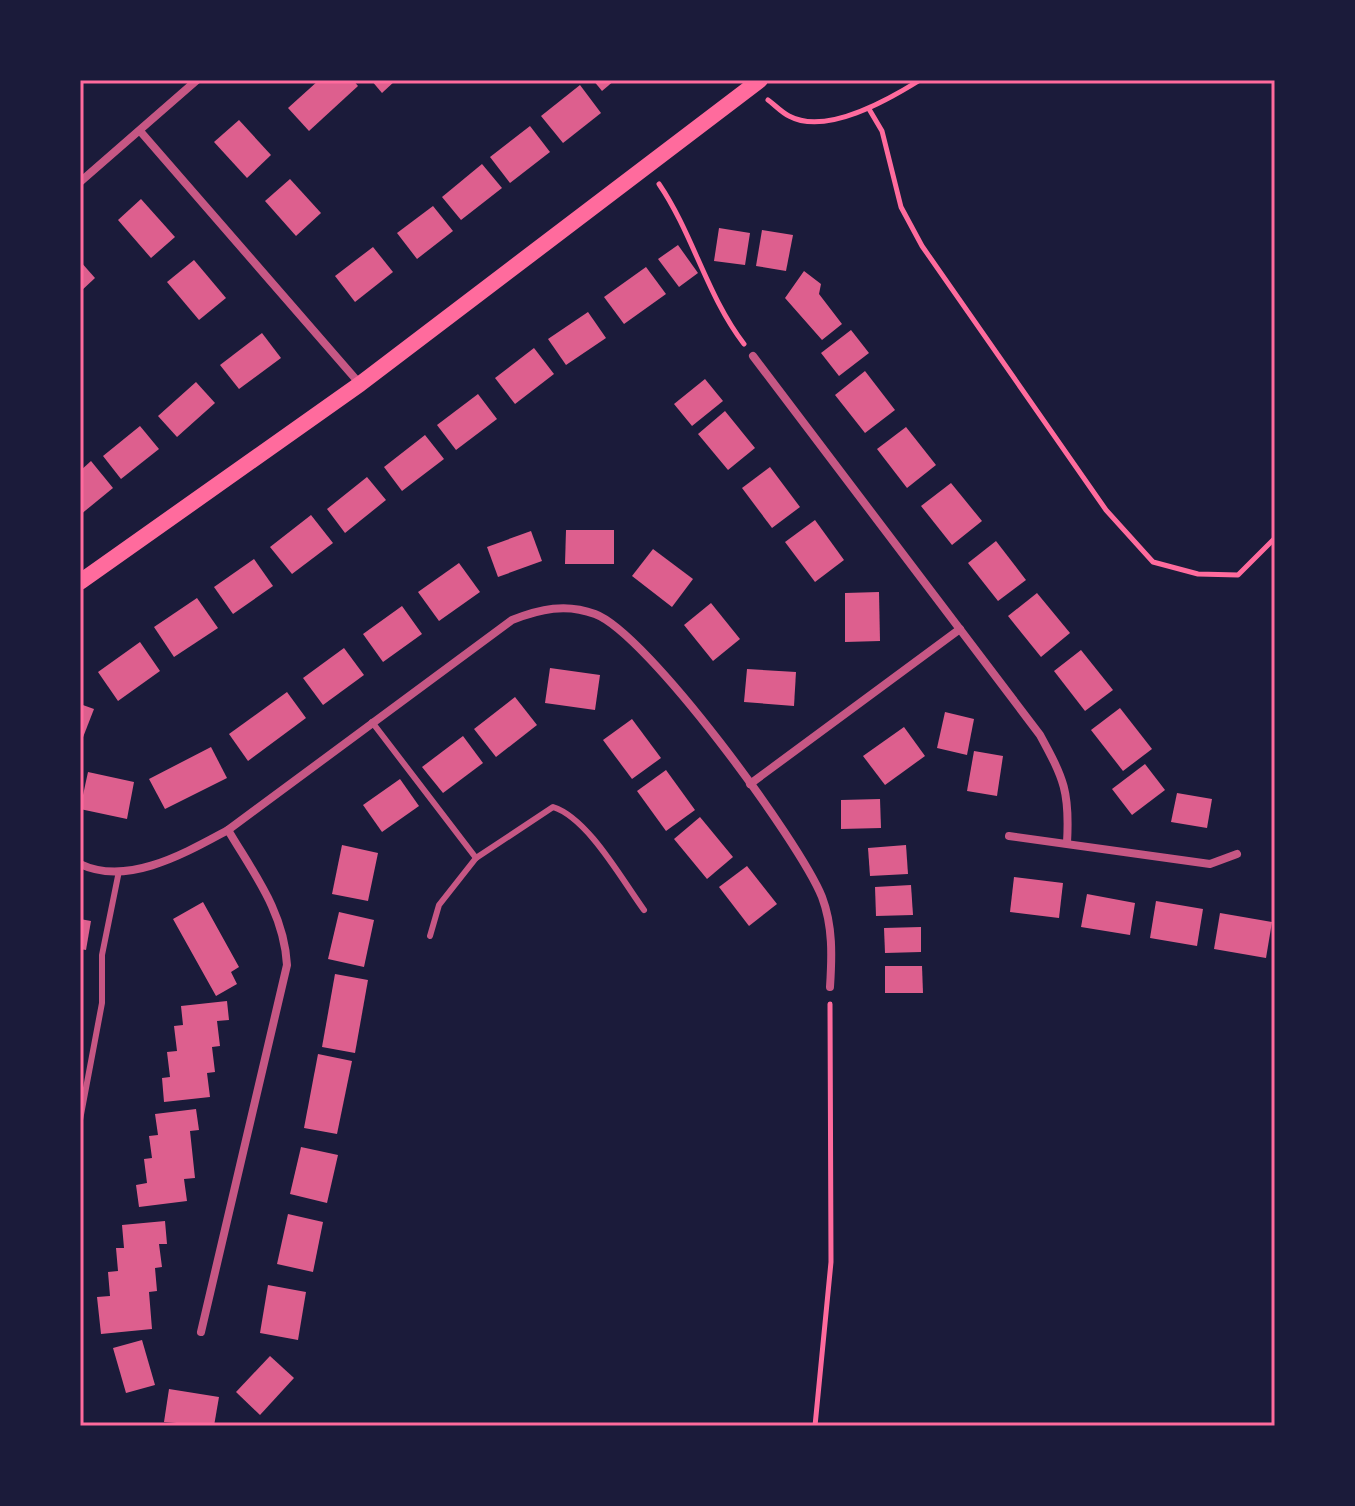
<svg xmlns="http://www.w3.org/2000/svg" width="1355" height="1506" font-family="Montserrat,sans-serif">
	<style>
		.building { fill: #dd5f8e }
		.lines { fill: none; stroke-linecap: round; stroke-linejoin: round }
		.path { stroke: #ff6b9d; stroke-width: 5 }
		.service { stroke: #c65784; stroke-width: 6 }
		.minor { stroke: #c65784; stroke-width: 8 }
		.secondary { stroke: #ff6b9d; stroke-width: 16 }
		.neatline { fill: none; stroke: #ff6b9d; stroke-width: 3 }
	</style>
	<rect width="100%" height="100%" fill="#1b1b3a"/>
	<g class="building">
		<path d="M319 80H353L358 86 309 131 288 108Z"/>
		<path d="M371 80H396L382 93Z"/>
		<path d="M593 80H615L602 91Z"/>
		<path d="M580 85 601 113 563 143 541 116Z"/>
		<path d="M239 120 271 155 247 178 214 142Z"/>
		<path d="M530 126 550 152 510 183 490 157Z"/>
		<path d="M482 164 502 188 461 220 442 197Z"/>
		<path d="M290 179 321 213 296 236 265 201Z"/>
		<path d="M141 199 175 237 151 258 118 220Z"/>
		<path d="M433 206 453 231 417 259 397 233Z"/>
		<path d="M719 228 750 233 745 265 714 261Z"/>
		<path d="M762 230 793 235 786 271 756 266Z"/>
		<path d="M678 245 698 273 679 287 658 259Z"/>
		<path d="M373 247 393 272 355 302 335 276Z"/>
		<path d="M194 260 226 298 199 320 167 282Z"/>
		<path d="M80 261 95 278 80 292Z"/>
		<path d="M646 267 666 294 624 324 604 297Z"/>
		<path d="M804 271 821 284 819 294 842 324 822 340 785 298Z"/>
		<path d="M588 312 606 338 566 365 548 339Z"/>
		<path d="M851 330 869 353 839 376 821 353Z"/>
		<path d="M262 333 281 358 239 389 220 365Z"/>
		<path d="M534 348 554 374 515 404 495 378Z"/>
		<path d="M865 371 895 410 865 433 835 395Z"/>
		<path d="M705 379 723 401 692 426 674 404Z"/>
		<path d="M196 382 215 403 177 437 158 416Z"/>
		<path d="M478 394 497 419 456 450 437 425Z"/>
		<path d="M725 411 755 448 728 470 698 434Z"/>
		<path d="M140 426 159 449 121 479 103 456Z"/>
		<path d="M906 427 936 465 907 488 877 449Z"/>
		<path d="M425 435 444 459 402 491 384 467Z"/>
		<path d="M91 461 113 488 80 515V471Z"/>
		<path d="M770 467 800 507 772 528 742 488Z"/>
		<path d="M367 477 386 500 345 533 327 509Z"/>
		<path d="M951 483 982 521 952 545 921 506Z"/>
		<path d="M311 515 333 543 292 574 270 547Z"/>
		<path d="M815 520 844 560 815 582 785 542Z"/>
		<path d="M566 530H614V564H565Z"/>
		<path d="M531 531 542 561 498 577 487 547Z"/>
		<path d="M996 541 1026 580 998 601 968 563Z"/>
		<path d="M653 549 693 579 672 607 632 576Z"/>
		<path d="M254 559 273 586 233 614 214 587Z"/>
		<path d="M459 563 480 592 439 621 418 592Z"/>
		<path d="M879 592 880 641 845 642V593Z"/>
		<path d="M1037 593 1070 633 1041 657 1008 616Z"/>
		<path d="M197 598 218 628 174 657 154 627Z"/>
		<path d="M711 603 740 639 713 661 684 625Z"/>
		<path d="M402 606 422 634 383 662 363 634Z"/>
		<path d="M140 642 160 671 118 701 98 672Z"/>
		<path d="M344 648 364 675 323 705 303 678Z"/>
		<path d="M1081 650 1113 690 1085 711 1054 671Z"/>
		<path d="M550 668 600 675 595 710 545 703Z"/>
		<path d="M747 669 796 672 794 706 744 702Z"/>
		<path d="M287 692 306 718 248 761 229 734Z"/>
		<path d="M515 697 537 725 496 757 474 729Z"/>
		<path d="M80 704 94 709 80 745Z"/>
		<path d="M1120 708 1152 749 1123 771 1091 730Z"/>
		<path d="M945 712 974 719 967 755 937 748Z"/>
		<path d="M632 719 661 758 632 779 603 740Z"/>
		<path d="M904 727 925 756 885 785 863 756Z"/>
		<path d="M463 736 483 763 443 793 422 767Z"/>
		<path d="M211 747 227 778 165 809 149 779Z"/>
		<path d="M974 751 1003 756 997 796 967 791Z"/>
		<path d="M1145 764 1165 790 1132 815 1112 789Z"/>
		<path d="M666 770 695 810 666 831 637 791Z"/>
		<path d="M88 772 134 782 127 819 80 809Z"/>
		<path d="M400 779 419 806 382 832 363 805Z"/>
		<path d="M1177 793 1212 799 1207 828 1171 822Z"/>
		<path d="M880 799 881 828 841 829V800Z"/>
		<path d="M700 817 733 857 707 879 674 839Z"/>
		<path d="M342 845 378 853 368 901 332 894Z"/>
		<path d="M906 845 908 874 870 876 868 848Z"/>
		<path d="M747 866 777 904 749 926 719 887Z"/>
		<path d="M1014 877 1063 883 1059 918 1010 912Z"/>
		<path d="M911 885 913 915 876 916 875 887Z"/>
		<path d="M1087 894 1135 903 1130 935 1081 927Z"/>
		<path d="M1156 901 1203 909 1197 946 1150 938Z"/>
		<path d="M203 902 239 967 231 972 237 984 216 996 173 919Z"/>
		<path d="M339 912 374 920 364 967 328 959Z"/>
		<path d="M1220 913 1272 922 1266 958 1214 949Z"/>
		<path d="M80 919 91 921 86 950 80 949Z"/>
		<path d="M921 927V952L885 953 884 928Z"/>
		<path d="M885 966H922L923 993H885Z"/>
		<path d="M335 974 368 980 355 1053 322 1047Z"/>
		<path d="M227 1001 229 1020 217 1021 220 1046 212 1047 215 1072 207 1073 210 1097 164 1102 162 1078 170 1077 167 1052 177 1051 174 1026 183 1025 181 1006Z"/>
		<path d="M318 1054 352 1061 337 1134 304 1128Z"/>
		<path d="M196 1109 199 1130 190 1131 195 1178 184 1179 187 1201 139 1207 136 1185 147 1183 144 1159 152 1158 149 1136 158 1135 155 1114Z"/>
		<path d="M301 1147 338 1155 327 1203 290 1194Z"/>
		<path d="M288 1214 323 1222 313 1272 277 1264Z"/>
		<path d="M165 1221 167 1244H159L162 1267 155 1268 157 1291 149 1292 152 1329 101 1334 97 1297 110 1296 108 1272 118 1271 116 1248H124L122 1225Z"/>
		<path d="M268 1285 306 1292 298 1340 260 1333Z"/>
		<path d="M142 1340 155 1385 126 1393 113 1348Z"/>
		<path d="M270 1356 294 1378 260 1415 236 1392Z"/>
		<path d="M169 1389 219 1397 214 1426 164 1422Z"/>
	</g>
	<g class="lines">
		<g class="path">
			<path d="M768 100C775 105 781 112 789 116 826 136 888 100 920 80"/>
			<path d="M869 109 882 131 901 207 922 246 1106 510 1153 562 1198 574 1238 575 1275 538"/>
			<path d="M659 184C693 234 707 296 744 344"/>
			<path d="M815 1426 831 1262 830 1004"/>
		</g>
		<g class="service">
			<path d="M372 722 476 858"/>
			<path d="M430 936 439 905 476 858 553 807C588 818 622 880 644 910"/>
			<path d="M80 1120 102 1003V955L119 871"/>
		</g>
		<g class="minor">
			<path d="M140 131 360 384"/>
			<path d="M80 182 197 80"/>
			<path d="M753 356 1040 735C1064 779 1070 792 1067 843"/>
			<path d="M750 784 960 629"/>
			<path d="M1009 836 1210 864 1237 854"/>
			<path d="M80 864C128 887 187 852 228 830L512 620C540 609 566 603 595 614 647 633 800 842 822 897 833 926 832 956 830 987"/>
			<path d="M201 1332 287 965C284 912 254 874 228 830"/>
		</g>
		<path class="secondary" d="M80 582 360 384 760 80"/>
	</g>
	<rect width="1355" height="1506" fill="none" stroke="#1b1b3a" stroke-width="164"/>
	<rect x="82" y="82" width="1191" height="1342" class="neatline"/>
</svg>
